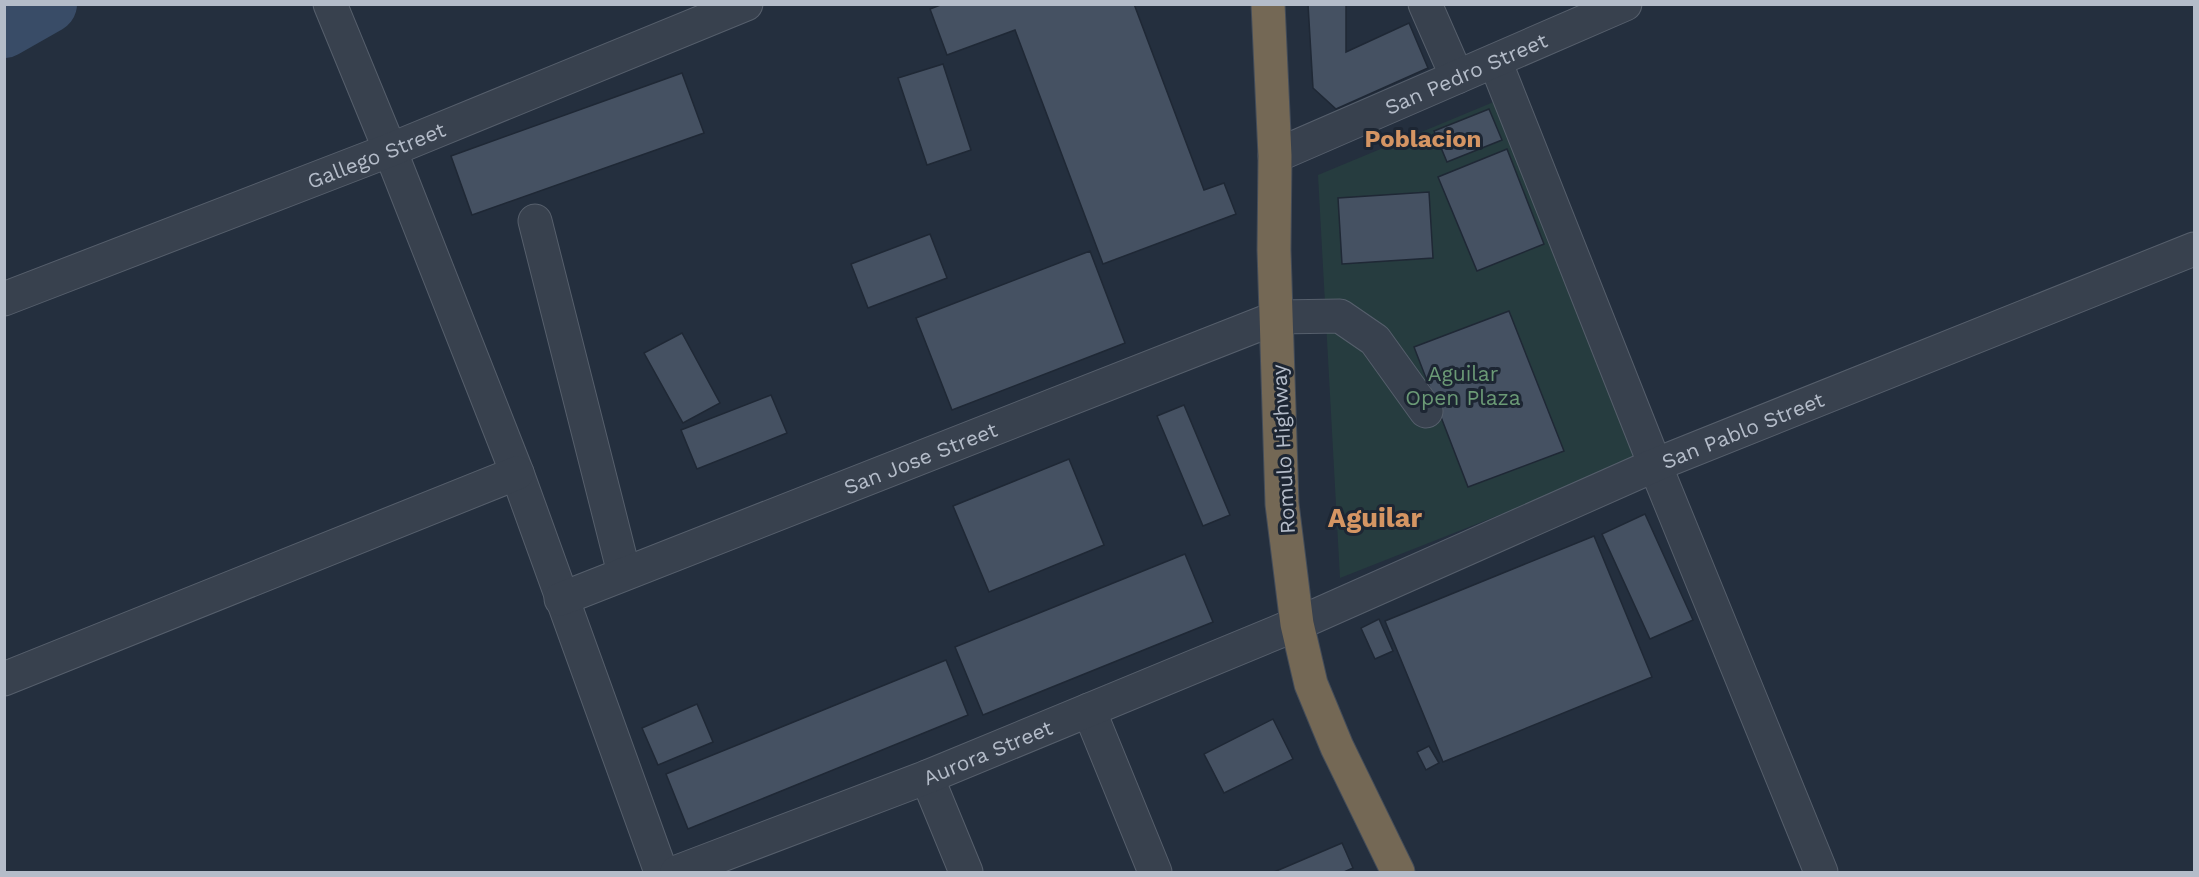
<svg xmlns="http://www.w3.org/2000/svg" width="2199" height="877" font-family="'Work Sans',sans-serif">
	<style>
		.green { fill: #263c3f }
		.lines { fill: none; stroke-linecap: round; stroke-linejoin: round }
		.river { stroke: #394c67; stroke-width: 58 }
		.building { fill: #455162; stroke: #1f2835; stroke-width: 1.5 }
		.minor-casing { stroke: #565f6c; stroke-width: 35 }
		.highway-casing { stroke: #434c59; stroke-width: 35 }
		.minor { stroke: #38414e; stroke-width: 33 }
		.highway { stroke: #746855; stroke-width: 33 }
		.labels { text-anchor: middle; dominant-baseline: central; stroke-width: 6; stroke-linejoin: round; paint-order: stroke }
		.street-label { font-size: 21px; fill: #b4bcc9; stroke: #1d2633 }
		.park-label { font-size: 21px; fill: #6b9a76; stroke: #1d2633 }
		.quarter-label { font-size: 24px; font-weight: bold; fill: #d59563; stroke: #1d2633 }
		.district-label { font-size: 27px; font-weight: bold; fill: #d59563; stroke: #1d2633 }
	</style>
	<rect width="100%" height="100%" fill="#242f3e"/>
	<path class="green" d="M1496 101 1636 461 1340 578 1318 175Z"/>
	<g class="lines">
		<path class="river" d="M4 29 48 4"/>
	</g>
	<g class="building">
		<path d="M943 4H1134L1204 190 1224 183 1236 214 1103 264 1015 30 947 55 930 9Z"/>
		<path d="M1308 4H1346V52L1409 23 1428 68 1336 109 1313 88Z"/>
		<path d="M943 64 971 150 927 165 898 78Z"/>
		<path d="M682 73 704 133 472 215 451 156Z"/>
		<path d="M1489 109 1502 140 1447 162 1434 131Z"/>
		<path d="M1507 149 1544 244 1477 271 1438 177Z"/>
		<path d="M1429 192 1433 258 1342 264 1338 198Z"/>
		<path d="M930 234 947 278 868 308 851 264Z"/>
		<path d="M1090 251 1125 343 952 410 916 318Z"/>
		<path d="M1509 311 1564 451 1468 487 1414 347Z"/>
		<path d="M682 333 720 403 683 423 644 353Z"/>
		<path d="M771 395 787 433 697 469 681 430Z"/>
		<path d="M1184 405 1230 515 1203 526 1157 416Z"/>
		<path d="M1069 459 1104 545 989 592 953 506Z"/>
		<path d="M1645 514 1693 620 1650 639 1602 534Z"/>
		<path d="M1594 536 1652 677 1443 762 1385 621Z"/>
		<path d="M1185 554 1213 622 983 715 955 647Z"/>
		<path d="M1379 619 1393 651 1375 659 1361 628Z"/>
		<path d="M946 660 968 715 688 829 666 774Z"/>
		<path d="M697 704 713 742 658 765 642 728Z"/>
		<path d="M1273 719 1293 759 1224 793 1204 754Z"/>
		<path d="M1429 746 1439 763 1426 770 1417 752Z"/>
		<path d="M1342 843 1353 868 1344 872H1274Z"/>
	</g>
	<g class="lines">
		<g class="minor-casing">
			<g id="minor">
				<path d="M330 4 390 150 517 473 661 872"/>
				<path d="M1425 4 1457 77"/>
				<path d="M1495 61 1655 465 1821 872"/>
				<path id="s1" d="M1275 156 1625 4"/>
				<path d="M535 221 624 573"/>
				<path id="s2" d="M4 299 390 150 746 4"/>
				<path id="s3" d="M561 599 1278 317 1340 316 1375 340 1426 411"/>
				<path d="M4 679 517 473"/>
				<path d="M1089 710 1155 872"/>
				<path d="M927 777 966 872"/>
				<path id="s4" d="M677 872 927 777 1297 624 1655 465 2194 249"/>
			</g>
		</g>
		<g class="highway-casing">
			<path id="highway" d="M1268 4 1275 156 1274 250 1282 504 1297 624 1311 684 1337 747 1398 872"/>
		</g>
		<use href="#minor" class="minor"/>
		<use href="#highway" class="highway"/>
	</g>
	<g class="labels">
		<g class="street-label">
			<text stroke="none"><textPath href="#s1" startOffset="208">San Pedro Street</textPath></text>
			<text stroke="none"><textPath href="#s2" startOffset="399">Gallego Street</textPath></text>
			<text stroke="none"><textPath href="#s4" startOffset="1154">San Pablo Street</textPath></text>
			<text transform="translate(1283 449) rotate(-93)">Romulo Highway</text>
			<text stroke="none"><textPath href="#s3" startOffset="386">San Jose Street</textPath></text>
			<text stroke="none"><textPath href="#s4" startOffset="333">Aurora Street</textPath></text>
		</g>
		<g class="park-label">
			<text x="1463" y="373">Aguilar<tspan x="1463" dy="24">Open Plaza</tspan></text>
		</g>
		<g class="quarter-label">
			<text x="1423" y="139">Poblacion</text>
		</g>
		<g class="district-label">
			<text x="1375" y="518">Aguilar</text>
		</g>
	</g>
	<rect width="2199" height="877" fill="none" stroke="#b4bcc9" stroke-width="12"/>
</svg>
